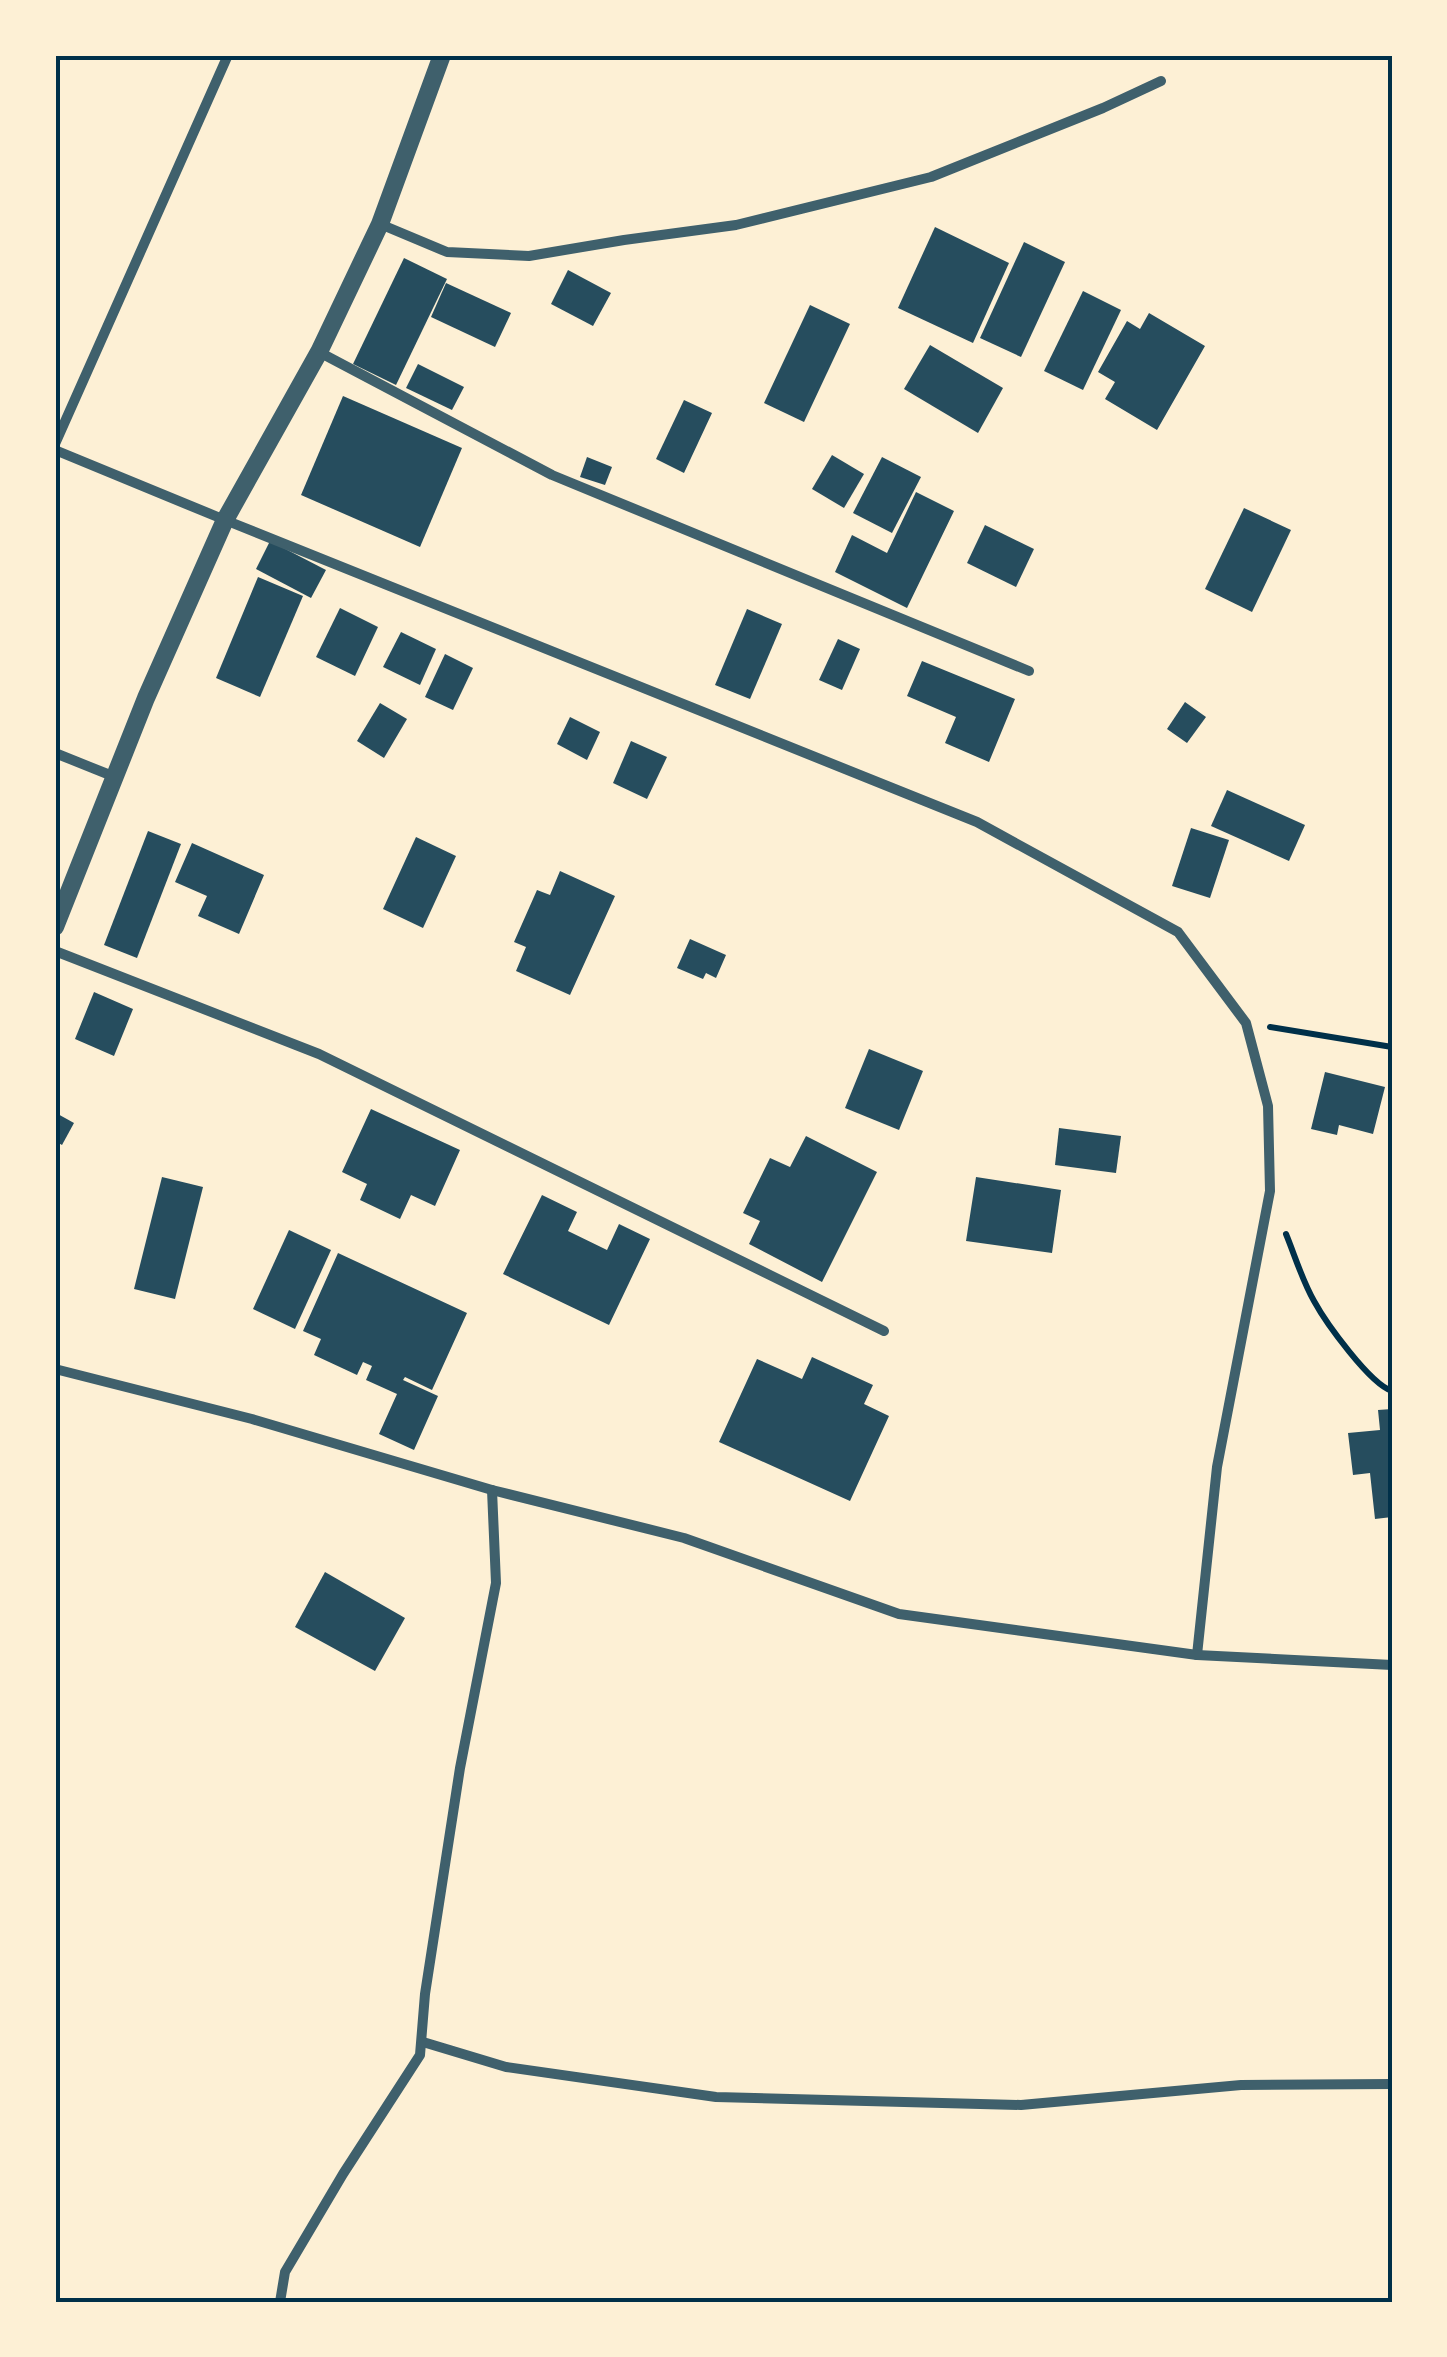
<svg xmlns="http://www.w3.org/2000/svg" width="1447" height="2357" font-family="'Sofia Sans Condensed',sans-serif">
	<style>
		.building { fill: #264d5e }
		.lines { fill: none; stroke-linecap: round; stroke-linejoin: round }
		.path { stroke: #003049; stroke-width: 6 }
		.minor { stroke: #3f606c; stroke-width: 10 }
		.tertiary { stroke: #3f606c; stroke-width: 18 }
		.neatline { fill: none; stroke: #003049; stroke-width: 4 }
	</style>
	<rect width="100%" height="100%" fill="#fdf0d5"/>
	<g class="building">
		<path d="M935 227 1009 263 973 343 898 308Z"/>
		<path d="M1024 242 1065 262 1021 357 980 338Z"/>
		<path d="M404 258 447 279 396 385 353 364Z"/>
		<path d="M568 270 611 293 593 326 551 304Z"/>
		<path d="M446 283 511 313 495 347 431 317Z"/>
		<path d="M1083 291 1121 310 1083 390 1044 371Z"/>
		<path d="M810 305 850 324 804 422 764 403Z"/>
		<path d="M1149 313 1205 346 1157 430 1105 399 1115 382 1098 372 1127 321 1140 329Z"/>
		<path d="M930 345 1003 388 978 433 904 389Z"/>
		<path d="M418 364 464 387 452 410 406 388Z"/>
		<path d="M343 396 462 448 420 547 301 495Z"/>
		<path d="M684 400 712 413 684 473 656 459Z"/>
		<path d="M832 455 864 474 844 508 812 489Z"/>
		<path d="M587 457 612 467 605 485 580 477Z"/>
		<path d="M882 457 921 477 892 533 853 513Z"/>
		<path d="M916 492 954 511 907 608 835 572 852 535 887 553Z"/>
		<path d="M1244 508 1291 530 1252 612 1205 589Z"/>
		<path d="M985 525 1034 549 1016 587 967 563Z"/>
		<path d="M270 541 326 570 311 598 256 569Z"/>
		<path d="M258 577 303 596 260 697 216 678Z"/>
		<path d="M340 608 378 627 355 676 316 657Z"/>
		<path d="M747 609 782 624 750 699 715 685Z"/>
		<path d="M401 632 436 649 420 685 383 667Z"/>
		<path d="M838 639 860 649 842 690 819 680Z"/>
		<path d="M445 654 473 668 453 710 425 697Z"/>
		<path d="M922 661 1015 699 989 762 945 743 956 717 907 696Z"/>
		<path d="M1185 702 1206 717 1187 743 1167 729Z"/>
		<path d="M380 703 407 719 384 758 357 741Z"/>
		<path d="M570 717 600 732 587 760 557 744Z"/>
		<path d="M631 741 667 757 647 799 613 783Z"/>
		<path d="M1227 790 1305 825 1289 861 1211 826Z"/>
		<path d="M1191 828 1229 840 1210 898 1172 886Z"/>
		<path d="M148 831 181 844 137 958 104 945Z"/>
		<path d="M416 837 456 856 423 928 383 909Z"/>
		<path d="M192 843 264 875 239 934 198 916 207 896 175 882Z"/>
		<path d="M560 871 615 896 570 995 516 971 526 947 514 942 537 890 550 895Z"/>
		<path d="M690 939 726 955 716 978 706 973 703 979 677 968Z"/>
		<path d="M94 992 133 1009 114 1056 75 1039Z"/>
		<path d="M869 1049 923 1071 899 1130 845 1108Z"/>
		<path d="M1325 1072 1385 1087 1373 1134 1339 1125 1337 1135 1311 1129Z"/>
		<path d="M371 1109 460 1150 435 1206 411 1195 400 1219 360 1200 367 1184 342 1172Z"/>
		<path d="M56 1113 74 1123 62 1145 55 1141Z"/>
		<path d="M1059 1128 1121 1136 1116 1173 1055 1165Z"/>
		<path d="M806 1136 877 1172 822 1282 749 1244 760 1221 743 1213 770 1158 790 1167Z"/>
		<path d="M162 1177 203 1187 175 1299 134 1289Z"/>
		<path d="M976 1177 1061 1190 1052 1253 966 1241Z"/>
		<path d="M542 1195 577 1212 568 1231 607 1250 619 1224 650 1239 609 1325 503 1274Z"/>
		<path d="M289 1230 331 1250 295 1329 253 1309Z"/>
		<path d="M338 1253 467 1313 432 1390 405 1377 403 1380 438 1396 414 1450 379 1434 397 1394 366 1380 372 1366 363 1362 357 1375 314 1355 321 1339 303 1331Z"/>
		<path d="M812 1357 873 1385 864 1404 889 1416 850 1501 719 1442 757 1359 802 1379Z"/>
		<path d="M1392 1409V1517L1375 1519 1370 1473 1353 1475 1348 1433 1380 1430 1378 1410Z"/>
		<path d="M325 1572 405 1618 375 1671 295 1627Z"/>
	</g>
	<g class="lines">
		<g class="path">
			<path d="M1270 1027 1392 1047"/>
			<path d="M1286 1234C1295 1256 1302 1280 1314 1301 1326 1323 1370 1384 1392 1391"/>
		</g>
		<g class="minor">
			<path d="M380 224 447 252 529 256 624 240 736 225 931 177 1103 108 1161 81"/>
			<path d="M319 352 552 475 1029 671"/>
			<path d="M55 444 228 55"/>
			<path d="M55 450 225 520 977 822 1178 932 1246 1023 1268 1106 1270 1191 1217 1467 1197 1655"/>
			<path d="M55 753 115 777"/>
			<path d="M55 951 319 1054 884 1331"/>
			<path d="M55 1369 252 1419 492 1490 684 1538 899 1614 1197 1655 1392 1665"/>
			<path d="M423 2042 506 2067 716 2097 1021 2105 1241 2085 1392 2084"/>
			<path d="M280 2302 285 2272 343 2174 420 2055 425 1994 460 1768 496 1583 492 1490"/>
		</g>
		<path class="tertiary" d="M55 927 146 698 225 520 319 352 380 224 442 55"/>
	</g>
	<rect width="1447" height="2357" fill="none" stroke="#fdf0d5" stroke-width="115"/>
	<rect x="58" y="58" width="1332" height="2242" class="neatline"/>
</svg>
